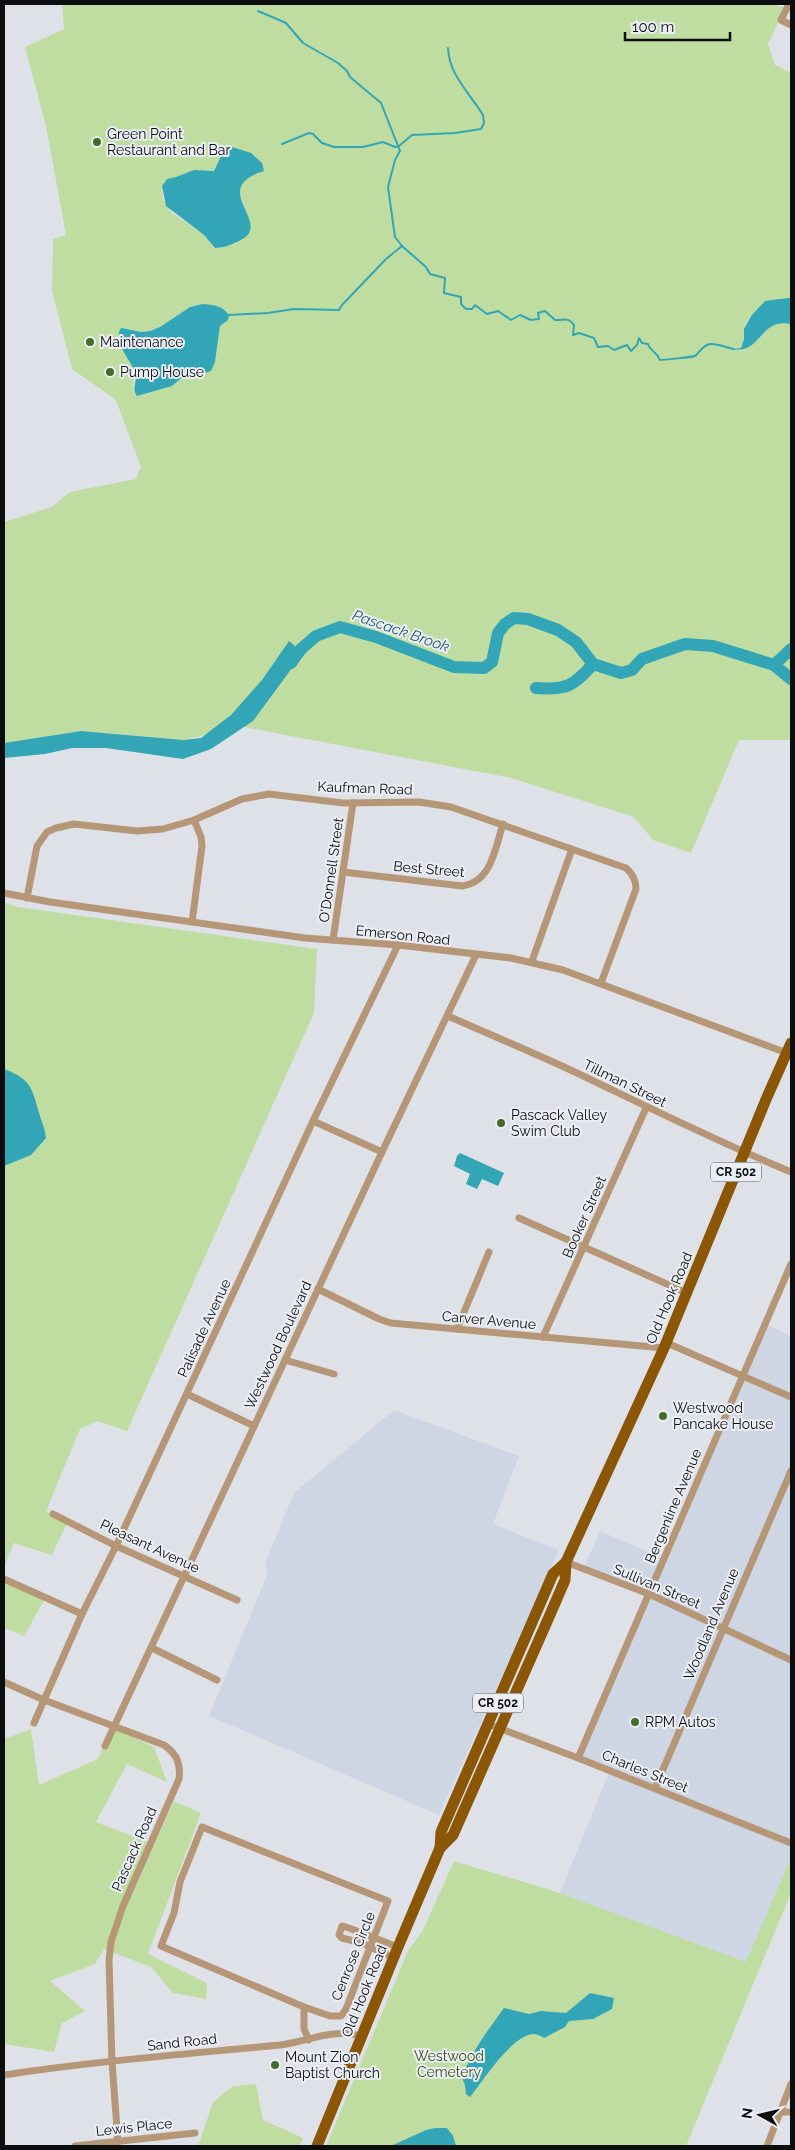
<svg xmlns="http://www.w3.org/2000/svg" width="795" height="2150" font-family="Raleway,sans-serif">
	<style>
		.built { fill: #ced6e3 }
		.green { fill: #bfdda1; fill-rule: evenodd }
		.water { fill: #32a6b6 }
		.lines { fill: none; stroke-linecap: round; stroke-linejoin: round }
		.stream { stroke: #32a6b6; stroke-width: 2 }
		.river { stroke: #32a6b6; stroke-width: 12 }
		.street { stroke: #b59777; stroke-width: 7 }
		.primary { stroke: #8b5606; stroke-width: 11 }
		.poi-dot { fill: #436c28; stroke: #ebeff5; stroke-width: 2 }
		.labels { text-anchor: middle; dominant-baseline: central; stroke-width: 4; stroke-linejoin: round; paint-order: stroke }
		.shield { fill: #ebeff5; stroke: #4f5154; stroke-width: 1 }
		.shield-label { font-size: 12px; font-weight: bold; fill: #0c0d0f }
		.poi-label { font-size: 14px; fill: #0c0d0f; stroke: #ebeff5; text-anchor: start }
		.street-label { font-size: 14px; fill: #0c0d0f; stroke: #ebeff5 }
		.park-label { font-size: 14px; fill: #354f0f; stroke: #ebeff5 }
		.water-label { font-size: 15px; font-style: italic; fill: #205d66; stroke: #ebeff5 }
	</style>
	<rect width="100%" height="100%" fill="#dee2e8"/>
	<g class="built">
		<path d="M765 1324 791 1336V1858L747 1963 560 1893 610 1770 577 1756 647 1595 582 1571 600 1531 664 1559Z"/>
		<path d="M394 1410 519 1456 493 1524 559 1550 439 1815 209 1716 267 1575 266 1561 294 1493Z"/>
	</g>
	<g class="green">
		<path d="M62 4H772L785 8 768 44 775 65 791 73V298C776 296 755 307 747 321 743 330 745 339 741 348L736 349 741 351C746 347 754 344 758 340 768 328 775 320 791 324V740H739L691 853 653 840 634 817 511 778 244 727 183 740 81 731 4 743V522L52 507 70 492 136 479 141 467 116 400 72 369 52 290 53 239 66 235 46 126 25 47 64 29ZM251 153 255 157 260 172C233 179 238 195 248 214L221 248H215L204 235 171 212 163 199 162 186 167 179 176 178 194 170 214 171 217 164ZM202 304 227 320 220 326 215 362 202 374H186L172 386 137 396 133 387 135 372 119 340 123 328 141 332 150 331 160 327 190 307Z"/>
		<path d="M4 903 18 907 317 949 314 1013 127 1431 98 1421 80 1429 46 1511 67 1523 52 1555 14 1543 4 1567Z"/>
		<path d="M4 1582 45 1599 24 1636 4 1628Z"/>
		<path d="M112 1727 154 1747 167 1782 127 1764 96 1822 154 1844 174 1801 201 1813 148 1954 207 1983 206 1999 173 1993 151 1967 104 1949 95 1964 50 1981 85 2011 62 2023 54 2052 4 2044V1739L31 1729 39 1785 98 1759Z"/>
		<path d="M791 1858V1893L686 2146H326L408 1951 422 1932 454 1861 560 1893 746 1962Z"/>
		<path d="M256 2084 263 2120 303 2138 300 2146H198L213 2102 233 2086Z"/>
	</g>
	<g class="water">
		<path d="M232 147 251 153 262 163 264 171C205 189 279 225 237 242 230 245 223 248 215 248L204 235 166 206 162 186 167 179 176 177 194 170 214 171 223 152Z"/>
		<path d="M787 298H791V324C760 317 761 355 733 349L741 348 744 339V329L751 316 765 301Z"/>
		<path d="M202 304C213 305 222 305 229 315L228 320 220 326 215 362 211 371 202 374H186L172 386 137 396C131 387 138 382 135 373 131 359 114 345 120 329L122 328 141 332 150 331 160 327 190 307Z"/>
		<path d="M289 641 303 653 253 721 211 749 183 759 106 748H72L45 754 4 758V743L81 731 183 740 201 738 231 715 262 680Z"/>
		<path d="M4 1069C34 1080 32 1091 41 1119 43 1125 45 1130 46 1138L31 1155 4 1166Z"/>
		<path d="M460 1153 504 1173 498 1186 482 1179 477 1189 466 1184 470 1174 454 1166 457 1156Z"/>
		<path d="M590 1993 614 1998 612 2009 593 2019 569 2021 565 2027 544 2038C541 2036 537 2034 533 2034 511 2036 483 2081 470 2097L466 2094 465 2085 462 2078C471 2052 488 2030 504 2008L529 2014 541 2011 566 2013Z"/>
		<path d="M435 2128H447L453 2136 456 2146H391L426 2130Z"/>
	</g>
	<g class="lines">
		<g class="stream">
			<path d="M258 11 286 23 303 43 338 63 347 71 350 77 381 103 400 151 395 160 388 187 395 237 402 246 426 267 430 274 445 278 444 293 461 297V304L466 309H472L475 305 487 314 498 311 511 320 520 315 531 320 539 319 538 313 545 311 555 320C563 321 568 316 574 325L573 335 579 333 594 338 598 347 608 346 614 350 627 345 631 351 637 345 639 338 642 343 648 344C650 351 657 352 660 360 662 360 693 357 695 356 700 352 703 345 710 344 717 343 727 348 734 349"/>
			<path d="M282 144 309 133 313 134 322 143 334 147H363L383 142 395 147 399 146 412 135 455 133 481 129 484 123 483 115C469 92 449 75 448 48"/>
			<path d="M229 315 268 313 294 309 339 310 342 305 386 259 402 246"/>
		</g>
		<g class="river">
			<path d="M291 663 301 649 316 636 340 627 376 637 454 667 484 668 492 662 498 633 505 624 514 618 528 619 558 630 576 642 593 664 621 673 632 670 642 659 685 644 713 646 774 665 791 679"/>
			<path d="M774 665 791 649"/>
			<path d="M536 688C566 690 573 687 593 664"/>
		</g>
		<g class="street">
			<path d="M789 4 781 20 791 25"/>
			<path d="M343 872 462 886C492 882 495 848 503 824"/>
			<path d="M4 893 50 902 305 938 398 945 511 958 563 970 787 1053"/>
			<path d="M27 898 37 846 47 832 56 828 74 824 137 831 163 829 194 820 242 799 269 794 343 803 419 802 451 807 626 868C633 874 636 880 636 889L601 983"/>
			<path d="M192 922 202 846 201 837 194 820"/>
			<path d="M333 940 353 803"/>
			<path d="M532 961 572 849"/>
			<path d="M448 1016C491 1035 534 1053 577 1073 648 1107 718 1142 791 1172"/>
			<path d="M313 1121 382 1152"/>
			<path d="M519 1218 687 1293"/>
			<path d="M318 1289 379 1319 391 1323 664 1348"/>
			<path d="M457 1329 489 1252"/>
			<path d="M543 1337 646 1108"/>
			<path d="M667 1343 791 1397"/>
			<path d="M285 1360 334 1374"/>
			<path d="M187 1394 254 1426"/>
			<path d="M53 1514 116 1546 237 1600"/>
			<path d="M566 1562 649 1594 791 1660"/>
			<path d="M4 1579 82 1614"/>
			<path d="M152 1648 217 1680"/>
			<path d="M4 1682 44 1700 164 1745C177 1754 181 1764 179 1779L123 1906 111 1942 109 1960 112 2062 118 2142"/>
			<path d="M34 1723 82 1614 116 1546 313 1121 398 945"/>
			<path d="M488 1724 578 1758 791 1843"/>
			<path d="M105 1746 382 1152 476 955"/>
			<path d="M578 1758 791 1264"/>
			<path d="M655 1788 791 1471"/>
			<path d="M202 1827 388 1901 346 2009 341 2016H330L304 2007 161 1946 174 1913 180 1882Z"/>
			<path d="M394 1958 362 1943 342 1938 339 1935 342 1926C347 1926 388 1944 398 1947"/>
			<path d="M304 2007V2029L309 2040"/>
			<path d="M4 2075C95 2061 188 2054 280 2045 310 2041 331 2028 362 2036"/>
			<path d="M781 2112H791"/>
			<path d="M75 2146 195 2133"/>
			<path d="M767 2146 791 2084"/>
		</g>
		<g class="primary">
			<path d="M440 1848 453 1835 549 1617 565 1580 566 1562 664 1348 767 1097 791 1043"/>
			<path d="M317 2146 398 1947 440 1848 441 1832 553 1574 566 1562"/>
		</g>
	</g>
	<g class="poi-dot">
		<circle cx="97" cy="142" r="5"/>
		<circle cx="90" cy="342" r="5"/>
		<circle cx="110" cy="372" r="5"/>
		<circle cx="501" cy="1123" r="5"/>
		<circle cx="663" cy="1416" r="5"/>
		<circle cx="635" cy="1722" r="5"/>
		<circle cx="275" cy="2065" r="5"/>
	</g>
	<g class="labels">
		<g class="shield">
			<rect x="711" y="1162.5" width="50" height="19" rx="4"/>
			<rect x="473" y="1693.5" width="50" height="19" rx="4"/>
		</g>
		<g class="shield-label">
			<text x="736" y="1172">CR 502</text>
			<text x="498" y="1703">CR 502</text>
		</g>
		<g class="poi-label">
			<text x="107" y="134">Green Point<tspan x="107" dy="16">Restaurant and Bar</tspan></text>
			<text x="100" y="342">Maintenance</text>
			<text x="120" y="372">Pump House</text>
			<text x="511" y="1115">Pascack Valley<tspan x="511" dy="16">Swim Club</tspan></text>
			<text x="673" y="1408">Westwood<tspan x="673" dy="16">Pancake House</tspan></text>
			<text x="645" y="1722">RPM Autos</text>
			<text x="285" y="2057">Mount Zion<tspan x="285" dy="16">Baptist Church</tspan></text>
		</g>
		<g class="street-label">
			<text transform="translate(365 788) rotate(2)">Kaufman Road</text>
			<text transform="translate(429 869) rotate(5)">Best Street</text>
			<text transform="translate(331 870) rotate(-82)">O'Donnell Street</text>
			<text transform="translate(403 935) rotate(6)">Emerson Road</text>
			<text transform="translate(625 1083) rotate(26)">Tillman Street</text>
			<text transform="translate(584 1217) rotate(-66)">Booker Street</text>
			<text transform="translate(669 1298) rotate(-67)">Old Hook Road</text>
			<text transform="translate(489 1320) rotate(5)">Carver Avenue</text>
			<text transform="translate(204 1328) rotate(-65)">Palisade Avenue</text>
			<text transform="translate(278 1345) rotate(-65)">Westwood Boulevard</text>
			<text transform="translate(673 1506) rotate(-67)">Bergenline Avenue</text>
			<text transform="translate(150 1546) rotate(25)">Pleasant Avenue</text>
			<text transform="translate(657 1586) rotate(23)">Sullivan Street</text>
			<text transform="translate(711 1624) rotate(-67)">Woodland Avenue</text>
			<text transform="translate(645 1771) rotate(22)">Charles Street</text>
			<text transform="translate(134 1849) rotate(-66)">Pascack Road</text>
			<text transform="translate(353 1956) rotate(-68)">Cenrose Circle</text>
			<text transform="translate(364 1991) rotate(-68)">Old Hook Road</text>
			<text transform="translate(182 2042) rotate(-6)">Sand Road</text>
			<text transform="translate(134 2127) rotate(-6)">Lewis Place</text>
		</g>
		<g class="park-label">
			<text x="449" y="2056">Westwood<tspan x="449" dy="16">Cemetery</tspan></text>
		</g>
		<g class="water-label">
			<text transform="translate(401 631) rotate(19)">Pascack Brook</text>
		</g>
	</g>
	<rect width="795" height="2150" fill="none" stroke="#0c0d0f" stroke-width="10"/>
	<g transform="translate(760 2115) rotate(278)" stroke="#ebeff5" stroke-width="4" paint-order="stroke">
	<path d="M0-4L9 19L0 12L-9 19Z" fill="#0c0d0f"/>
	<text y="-8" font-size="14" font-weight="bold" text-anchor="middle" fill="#0c0d0f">N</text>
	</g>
	<path d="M625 32v8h105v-8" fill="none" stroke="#0c0d0f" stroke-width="2.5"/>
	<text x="632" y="32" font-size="15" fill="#0c0d0f" stroke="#ebeff5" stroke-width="4" paint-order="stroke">100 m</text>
</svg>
